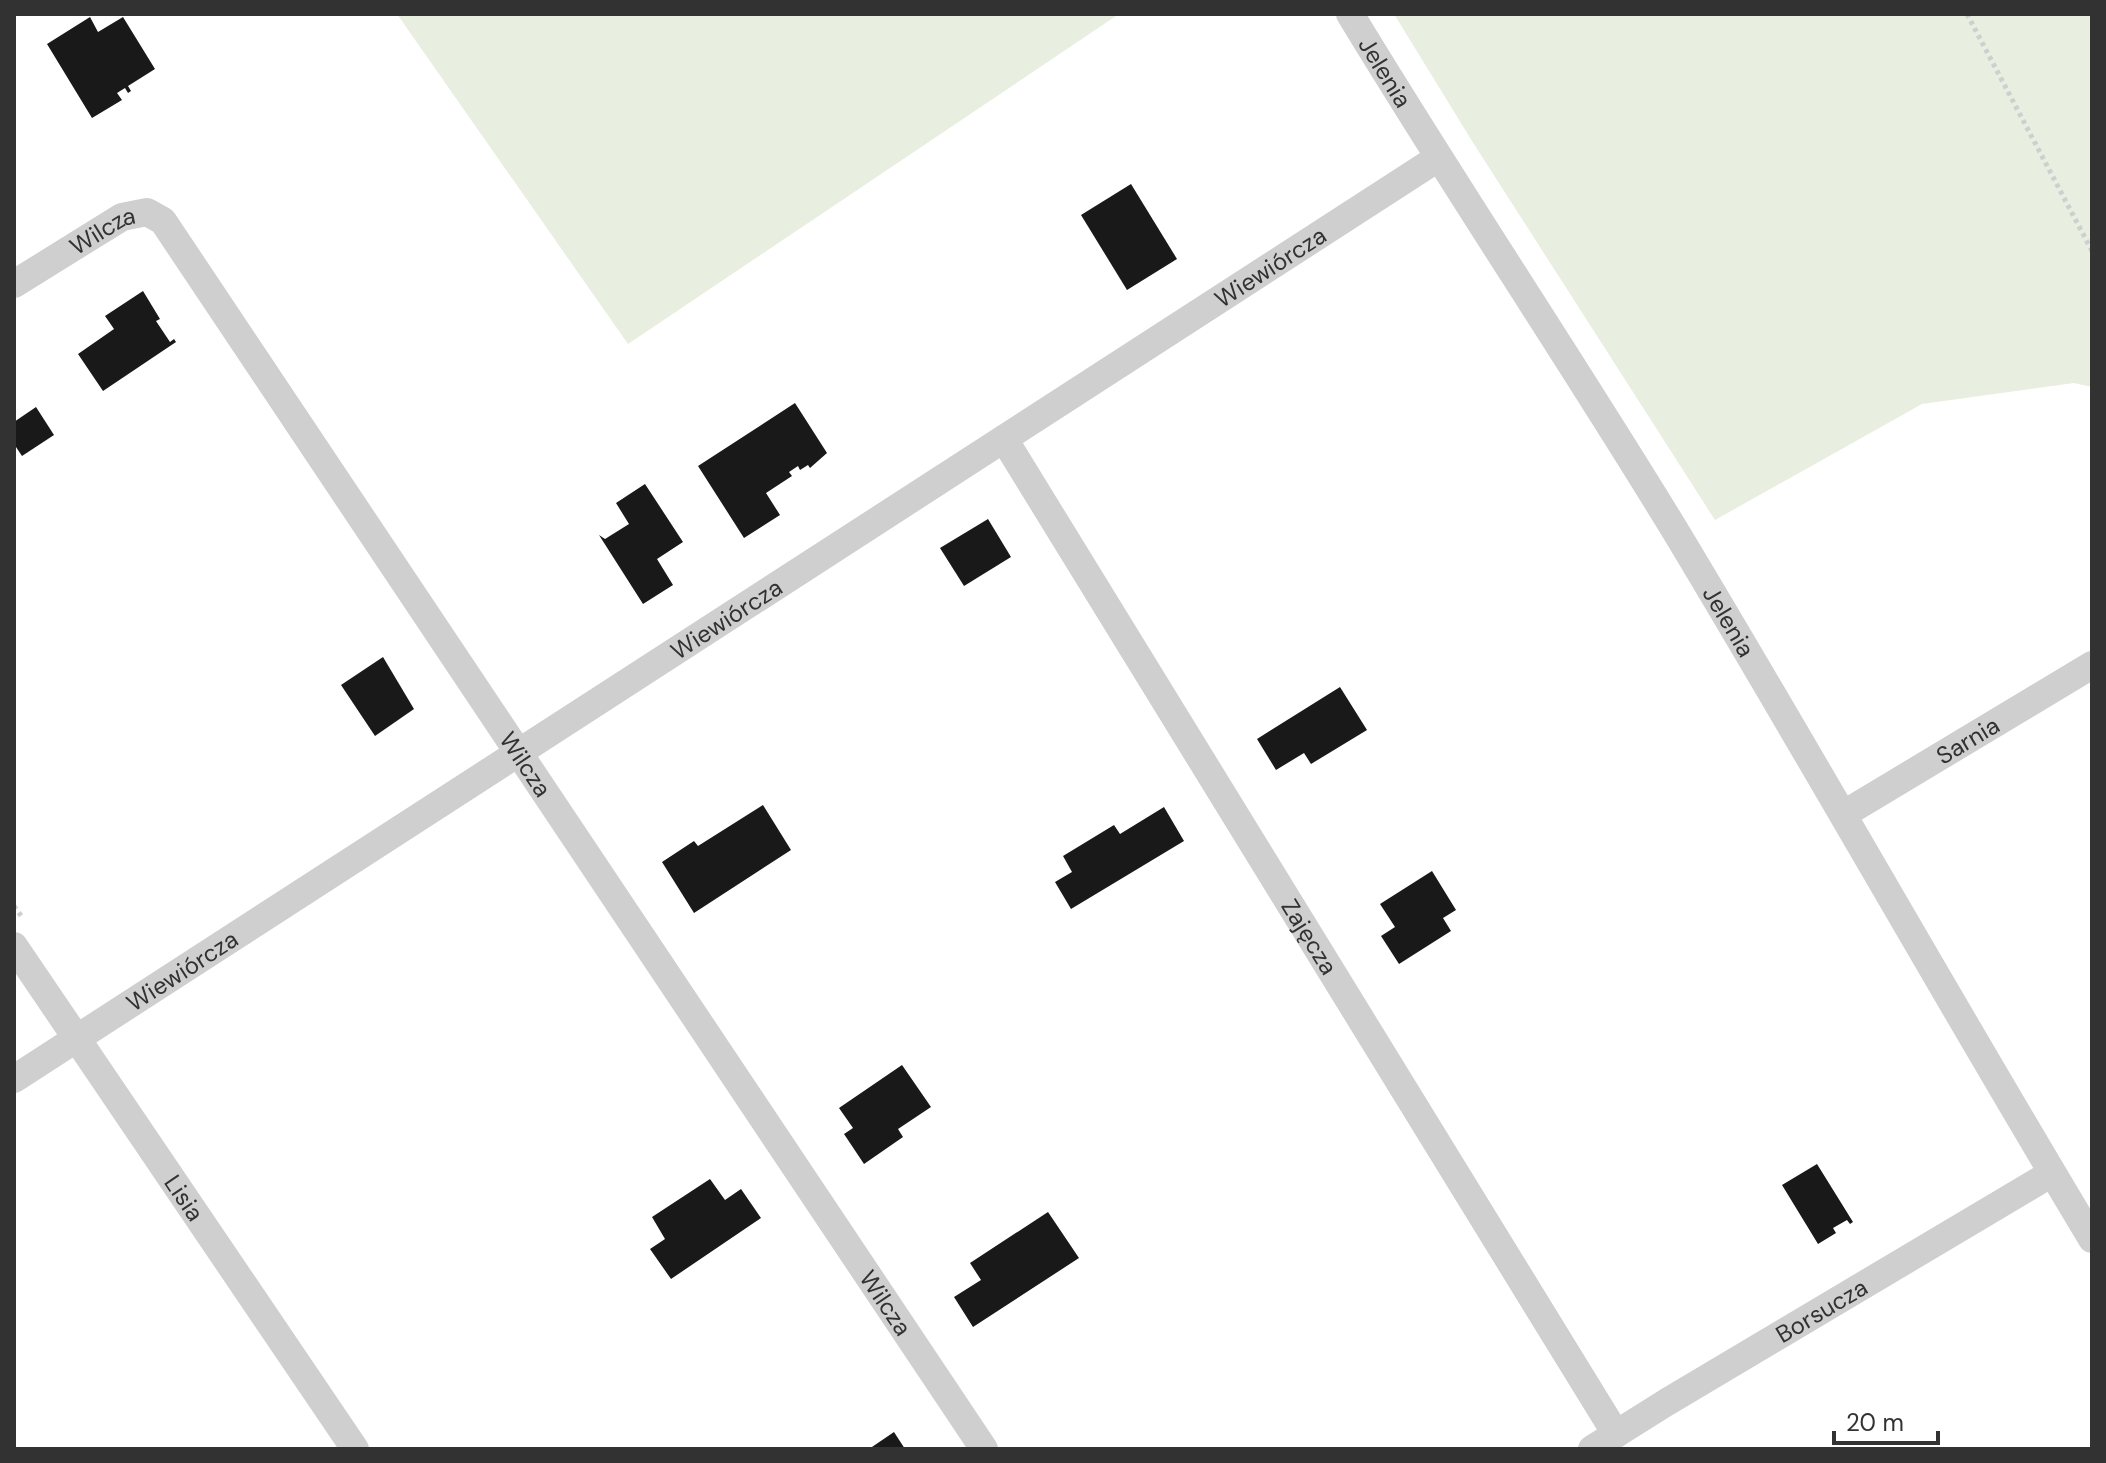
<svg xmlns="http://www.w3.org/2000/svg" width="2106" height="1463" font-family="'DM Sans',sans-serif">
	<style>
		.green { fill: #e8eee0 }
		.building { fill: #191919 }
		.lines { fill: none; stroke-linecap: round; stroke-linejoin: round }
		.path { stroke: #cfcfcf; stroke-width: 5; stroke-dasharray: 4 4; stroke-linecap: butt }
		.minor { stroke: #cfcfcf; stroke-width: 28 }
		.labels { text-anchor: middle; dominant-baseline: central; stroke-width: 8; stroke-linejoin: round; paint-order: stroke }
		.street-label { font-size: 24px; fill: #323232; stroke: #fff }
	</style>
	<rect width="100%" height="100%" fill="#fff"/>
	<g class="green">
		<path d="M397 14H1119L628 344Z"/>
		<path d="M1394 14H2092V387L2074 383 1922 404 1715 520 1472 141Z"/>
	</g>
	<g class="building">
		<path d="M90 17 98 32 123 17 155 69 128 86 131 91 128 93 125 88 117 93 122 100 92 118 47 44Z"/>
		<path d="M1131 184 1177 259 1127 290 1081 215Z"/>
		<path d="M143 291 160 319 156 321 170 342 174 339 176 342 103 391 78 354 114 329 105 316Z"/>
		<path d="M795 403 827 453 810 468 808 465 800 470 798 466 789 472 792 476 766 493 780 515 744 538 698 466Z"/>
		<path d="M36 407 54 435 22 456 14 444V422Z"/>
		<path d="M645 484 683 542 657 559 673 585 643 604 599 535 605 539 629 524 616 503Z"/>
		<path d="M988 519 1011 557 964 586 940 548Z"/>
		<path d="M383 657 414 709 375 736 341 685Z"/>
		<path d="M1340 687 1367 730 1311 764 1304 753 1276 770 1257 739Z"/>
		<path d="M763 805 791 850 694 913 662 862 694 841 698 846Z"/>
		<path d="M1164 807 1184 841 1071 909 1055 882 1072 872 1063 856 1114 825 1120 834Z"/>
		<path d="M1432 871 1456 910 1443 918 1451 931 1399 964 1381 936 1395 927 1380 904Z"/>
		<path d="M902 1065 931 1107 898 1129 903 1137 864 1164 844 1134 853 1128 839 1108Z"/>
		<path d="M1817 1164 1853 1222 1850 1224 1847 1220 1833 1228 1836 1233 1818 1244 1782 1185Z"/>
		<path d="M710 1179 725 1200 741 1189 761 1218 671 1279 650 1249 665 1239 652 1217Z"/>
		<path d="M1048 1212 1079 1258 973 1327 954 1297 981 1280 970 1263Z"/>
		<path d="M894 1432 905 1449H869Z"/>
	</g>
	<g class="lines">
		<g class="path">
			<path d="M1967 14 2092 251"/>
			<path d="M14 906 22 917"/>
		</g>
		<g class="minor">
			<path id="s1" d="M1350 14C1456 189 1570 358 1676 532 1817 766 1951 1005 2092 1239"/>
			<path id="s2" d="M14 284 122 217 147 212 163 221 984 1449"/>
			<path id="s3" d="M1004 439 1616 1434"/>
			<path id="s4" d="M1844 814 2092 665"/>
			<path id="s5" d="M14 946 355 1449"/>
			<path id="s6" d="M14 1079 1438 158"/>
			<path id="s7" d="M1592 1449 1667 1402 2052 1173"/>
		</g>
	</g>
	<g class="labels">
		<g class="street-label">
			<text stroke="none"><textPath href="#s1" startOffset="68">Jelenia</textPath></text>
			<text stroke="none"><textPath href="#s2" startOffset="104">Wilcza</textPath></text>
			<text stroke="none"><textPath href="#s6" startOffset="1496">Wiewiórcza</textPath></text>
			<text stroke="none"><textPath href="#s6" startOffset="848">Wiewiórcza</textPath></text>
			<text stroke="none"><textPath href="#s1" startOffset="716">Jelenia</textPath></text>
			<text stroke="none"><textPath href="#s4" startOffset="144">Sarnia</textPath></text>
			<text stroke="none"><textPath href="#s2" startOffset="824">Wilcza</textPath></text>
			<text stroke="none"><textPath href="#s3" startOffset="584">Zajęcza</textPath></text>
			<text stroke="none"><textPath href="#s6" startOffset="200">Wiewiórcza</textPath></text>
			<text stroke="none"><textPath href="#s5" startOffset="304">Lisia</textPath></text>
			<text stroke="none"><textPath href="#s2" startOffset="1472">Wilcza</textPath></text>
			<text stroke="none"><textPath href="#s7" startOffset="268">Borsucza</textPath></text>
		</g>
	</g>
	<rect width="2106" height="1463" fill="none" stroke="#323232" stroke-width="32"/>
	<path d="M1834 1431v12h104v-12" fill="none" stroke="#323232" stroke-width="4"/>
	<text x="1846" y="1431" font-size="24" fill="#323232" stroke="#ffffff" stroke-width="6" paint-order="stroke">20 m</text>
</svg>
